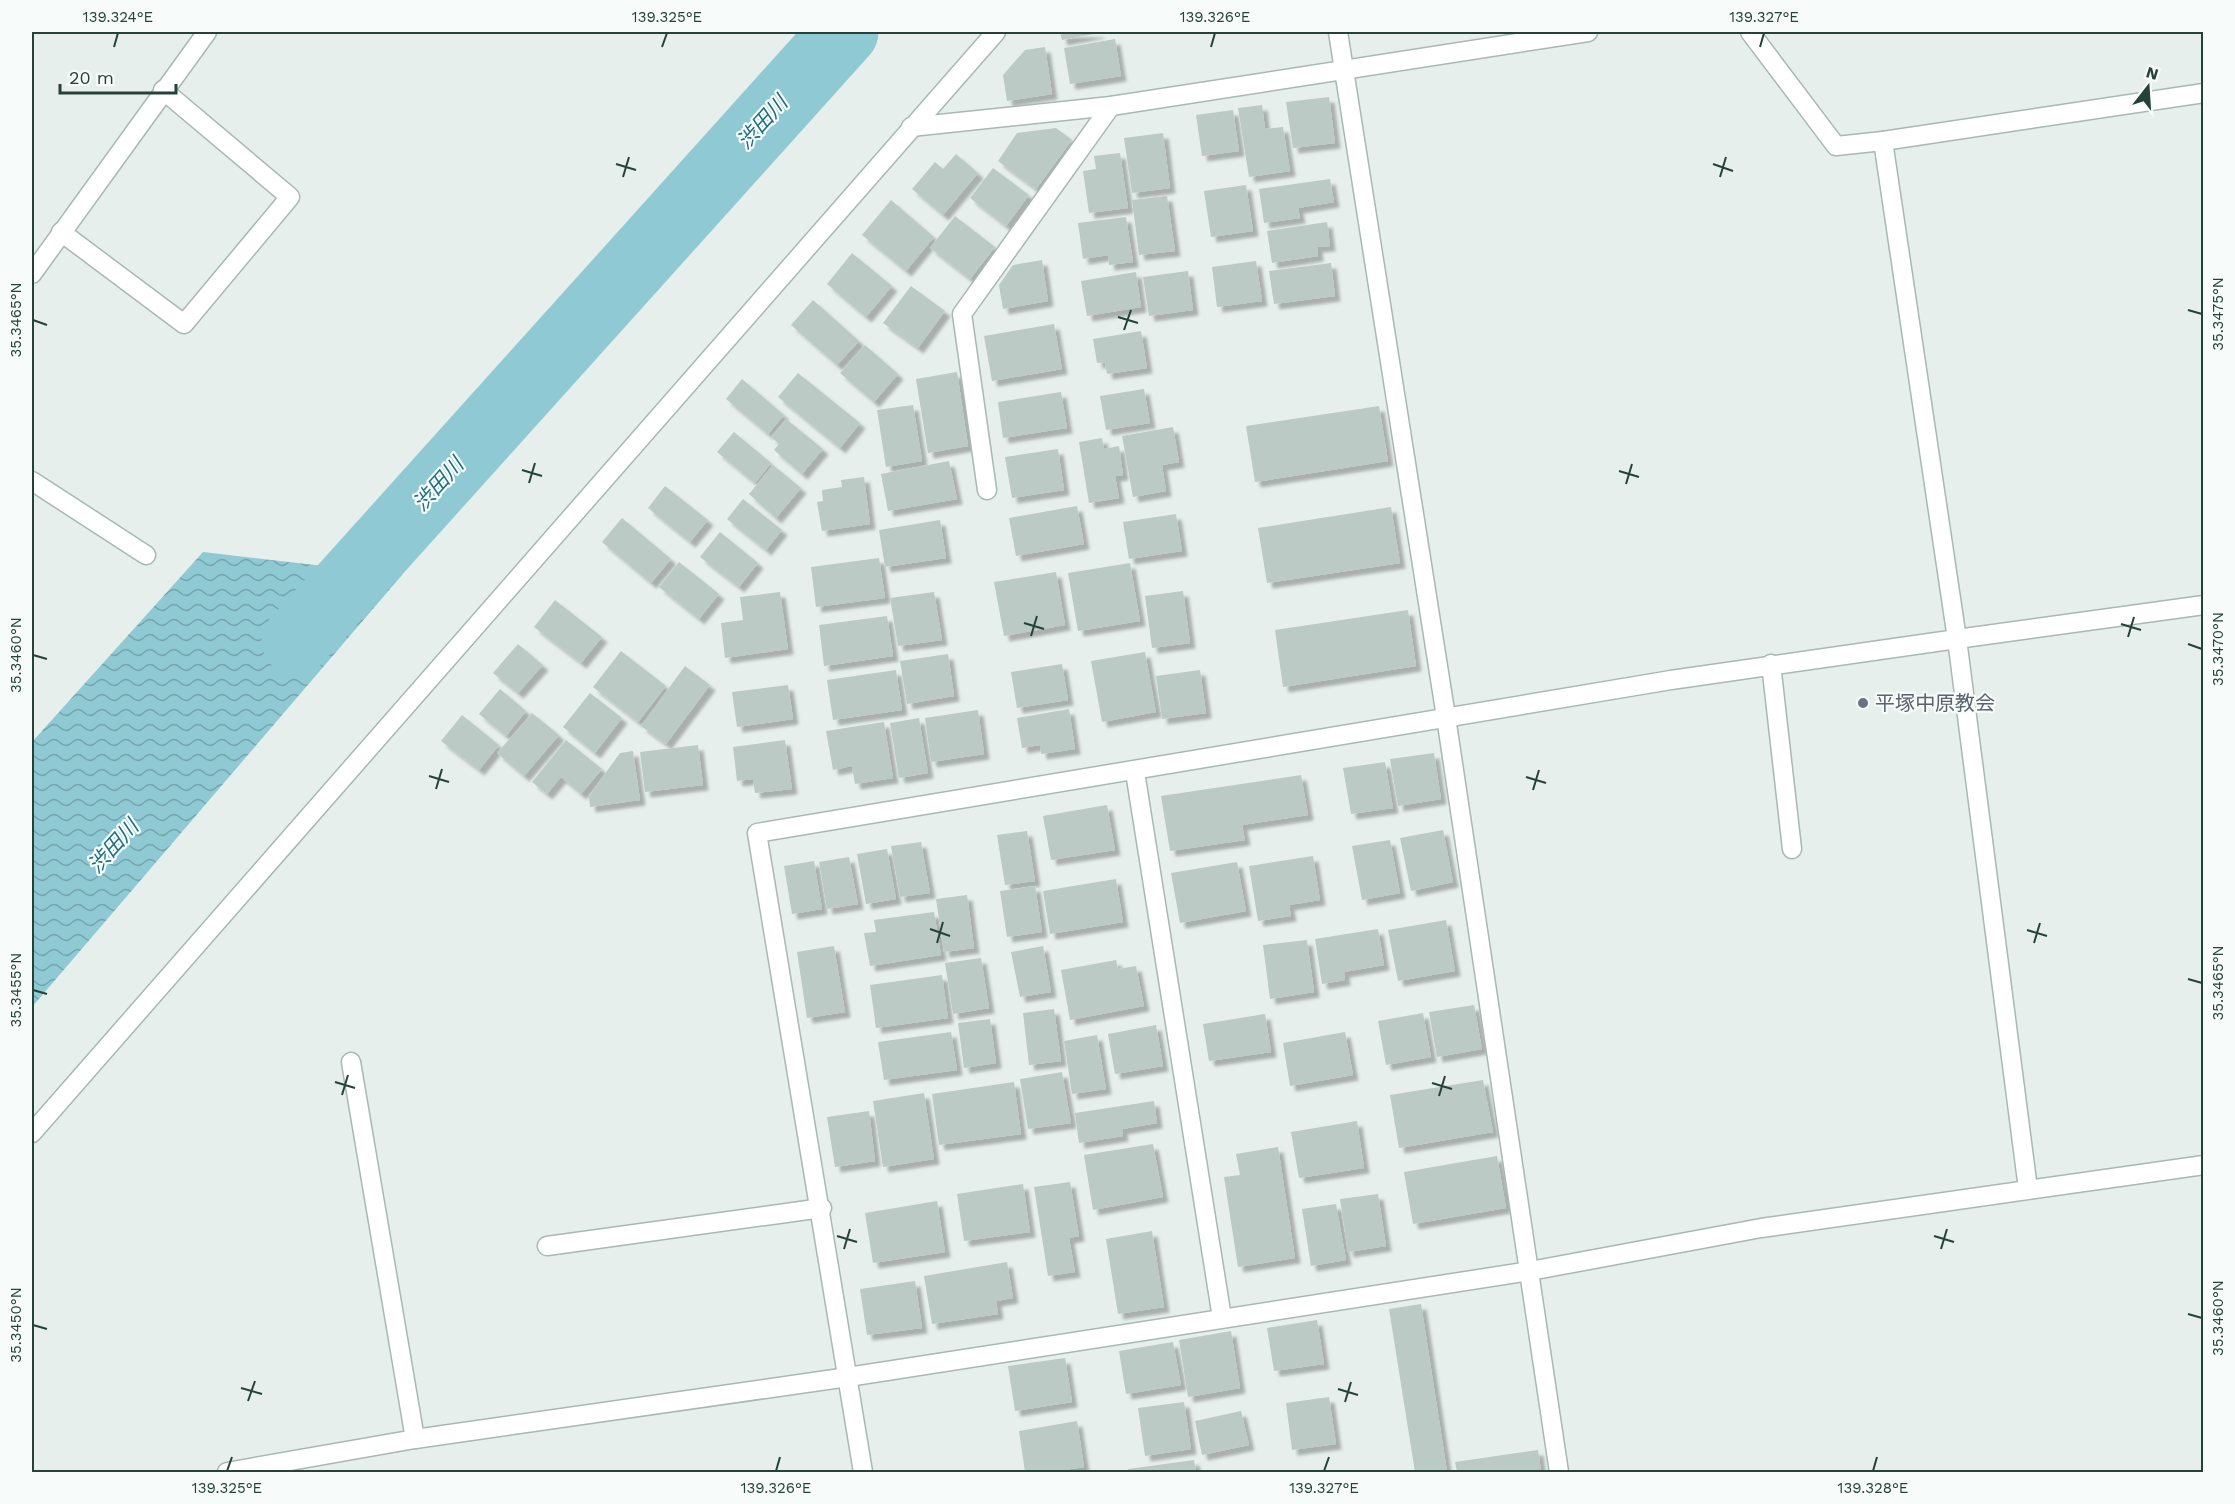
<svg xmlns="http://www.w3.org/2000/svg" width="2235" height="1504" font-family="'Work Sans','Noto Sans JP',sans-serif">
	<style>
		.water { fill: url(#water-waves) }
		.lines { fill: none; stroke-linecap: round; stroke-linejoin: round }
		.river { stroke: #8ec9d4; stroke-width: 69 }
		.building { fill: #bbcac4; filter: url(#shadow) }
		.service-casing { stroke: #a8b8b2; stroke-width: 21 }
		.minor-casing { stroke: #a8b8b2; stroke-width: 21 }
		.service { stroke: #fff; stroke-width: 18 }
		.minor { stroke: #fff; stroke-width: 18 }
		.ticks { fill: none; stroke: #24423a; stroke-width: 2 }
		.worship-dot { fill: #6b7280; stroke: #f7fbf9; stroke-width: 2 }
		.labels { text-anchor: middle; dominant-baseline: central; stroke-width: 4.5; stroke-linejoin: round; paint-order: stroke }
		.worship-label { font-size: 20px; fill: #5b616d; stroke: #f7fbf9; text-anchor: start }
		.water-label { font-size: 21px; font-style: italic; fill: #1c6f80; stroke: #f7fbf9 }
		.neatline { fill: none; stroke: #24423a; stroke-width: 2 }
		.ticks-label { font-size: 15px; text-anchor: middle; fill: #24423a }
	</style>
	<defs>
		<pattern id="water-waves" width="16" height="10" patternUnits="userSpaceOnUse" patternTransform="scale(1.5)"><rect width="16" height="10" fill="#8ec9d4"/><path d="M0 5q4-4 8 0t8 0" fill="none" stroke="#74a5ad"/></pattern>
		<filter id="shadow"><feDropShadow dx="5.5" dy="5.5" stdDeviation="1.5" flood-color="#0004"/></filter>
	</defs>
	<rect width="100%" height="100%" fill="#e6efeb"/>
	<path class="water" d="M203 552 402 575 32 1007V742Z"/>
	<g class="lines">
		<path class="river" d="M296 641 844 32"/>
	</g>
	<g class="building">
		<path d="M1060 32H1099V33L1062 40Z"/>
		<path d="M1115 39 1121 76 1070 84 1064 48Z"/>
		<path d="M1045 47 1052 94 1007 101 1003 75 1025 50Z"/>
		<path d="M1329 97 1335 143 1293 148 1286 102Z"/>
		<path d="M1262 105 1265 129 1283 127 1290 171 1249 177 1238 108Z"/>
		<path d="M1233 110 1239 151 1202 156 1196 115Z"/>
		<path d="M1056 128 1072 140 1036 189 998 161 1017 133Z"/>
		<path d="M1163 133 1170 188 1132 193 1124 138Z"/>
		<path d="M1120 153 1128 208 1089 213 1083 171 1096 169 1094 156Z"/>
		<path d="M956 154 978 173 943 215 912 189 935 162 943 169Z"/>
		<path d="M993 168 1029 195 1006 226 970 198Z"/>
		<path d="M1330 179 1334 202 1298 208 1300 218 1264 223 1259 189Z"/>
		<path d="M1246 185 1253 231 1211 237 1204 191Z"/>
		<path d="M1167 196 1175 251 1139 255 1132 200Z"/>
		<path d="M891 200 934 237 906 271 862 235Z"/>
		<path d="M955 216 995 247 970 279 930 248Z"/>
		<path d="M1126 217 1133 262 1109 265 1108 255 1083 259 1078 223Z"/>
		<path d="M1327 222 1330 246 1317 247 1318 256 1272 263 1267 231Z"/>
		<path d="M852 253 892 286 866 317 827 284Z"/>
		<path d="M1042 260 1048 301 1003 309 999 285 1013 265Z"/>
		<path d="M1256 261 1262 301 1217 307 1212 267Z"/>
		<path d="M1331 263 1335 296 1274 304 1269 271Z"/>
		<path d="M1188 271 1193 310 1149 316 1143 277Z"/>
		<path d="M1136 272 1141 307 1087 316 1081 281Z"/>
		<path d="M911 286 945 311 918 348 883 323Z"/>
		<path d="M813 300 859 341 837 365 791 325Z"/>
		<path d="M1054 324 1062 369 992 381 984 336Z"/>
		<path d="M1141 331 1147 368 1107 374 1105 362 1097 363 1093 339Z"/>
		<path d="M865 345 898 374 874 402 840 373Z"/>
		<path d="M957 372 968 446 928 453 916 379Z"/>
		<path d="M798 373 860 423 840 448 778 397Z"/>
		<path d="M742 379 784 415 768 434 726 399Z"/>
		<path d="M1144 389 1150 423 1106 430 1100 396Z"/>
		<path d="M1061 392 1067 428 1003 438 998 402Z"/>
		<path d="M913 405 922 461 886 467 877 410Z"/>
		<path d="M1379 406 1388 461 1255 482 1246 426Z"/>
		<path d="M786 419 823 449 802 474 774 450 779 444 771 437Z"/>
		<path d="M1173 427 1179 462 1162 465 1166 491 1133 497 1122 436Z"/>
		<path d="M734 432 771 463 755 483 717 452Z"/>
		<path d="M1102 438 1104 449 1119 446 1123 475 1115 476 1119 498 1089 503 1079 442Z"/>
		<path d="M1058 449 1064 490 1012 498 1005 457Z"/>
		<path d="M949 461 957 499 888 511 881 474Z"/>
		<path d="M773 465 801 488 776 518 749 494Z"/>
		<path d="M864 477 870 524 822 531 817 502 823 501 822 490 842 487 841 480Z"/>
		<path d="M665 486 708 520 690 542 648 508Z"/>
		<path d="M743 499 782 530 766 550 727 519Z"/>
		<path d="M1077 506 1084 544 1016 556 1009 518Z"/>
		<path d="M1391 507 1400 563 1267 583 1258 528Z"/>
		<path d="M1176 514 1182 551 1129 559 1123 522Z"/>
		<path d="M622 518 671 559 651 583 602 542Z"/>
		<path d="M940 520 946 558 885 567 879 530Z"/>
		<path d="M720 532 758 563 739 587 700 557Z"/>
		<path d="M879 558 885 598 816 607 811 567Z"/>
		<path d="M679 562 719 594 699 619 659 587Z"/>
		<path d="M1130 563 1140 621 1078 631 1068 573Z"/>
		<path d="M1056 572 1065 625 1004 636 994 582Z"/>
		<path d="M1183 591 1190 643 1152 648 1145 596Z"/>
		<path d="M780 592 788 649 725 658 721 623 743 620 740 597Z"/>
		<path d="M934 592 942 640 898 646 890 598Z"/>
		<path d="M555 600 602 637 581 663 534 627Z"/>
		<path d="M1408 610 1416 666 1283 687 1275 630Z"/>
		<path d="M887 616 893 656 824 666 819 625Z"/>
		<path d="M518 644 543 665 518 693 493 673Z"/>
		<path d="M621 651 666 686 638 722 593 687Z"/>
		<path d="M1145 652 1156 712 1102 722 1091 661Z"/>
		<path d="M948 654 954 696 907 704 900 661Z"/>
		<path d="M1062 664 1068 700 1017 708 1011 672Z"/>
		<path d="M685 666 710 685 666 744 641 726Z"/>
		<path d="M896 670 902 710 833 720 827 680Z"/>
		<path d="M1200 670 1206 713 1162 719 1156 676Z"/>
		<path d="M788 685 793 719 737 727 732 692Z"/>
		<path d="M500 689 526 711 506 736 479 714Z"/>
		<path d="M590 693 622 718 595 753 563 727Z"/>
		<path d="M1069 709 1075 749 1041 754 1040 745 1022 748 1017 718Z"/>
		<path d="M978 710 984 754 931 762 925 718Z"/>
		<path d="M532 713 559 735 524 776 497 753Z"/>
		<path d="M462 715 499 745 479 770 441 741Z"/>
		<path d="M919 718 928 773 899 778 890 723Z"/>
		<path d="M884 722 893 778 855 784 852 766 833 770 826 731Z"/>
		<path d="M566 740 602 769 581 794 561 777 547 794 532 782Z"/>
		<path d="M785 740 792 789 755 793 753 779 737 781 733 747Z"/>
		<path d="M698 745 703 785 645 792 640 752Z"/>
		<path d="M633 751 640 800 590 807 589 796 620 753Z"/>
		<path d="M1434 753 1441 799 1398 806 1390 759Z"/>
		<path d="M1385 762 1393 808 1351 814 1343 768Z"/>
		<path d="M1301 775 1308 815 1242 825 1245 840 1170 851 1161 796Z"/>
		<path d="M1107 805 1115 850 1051 860 1043 816Z"/>
		<path d="M1443 830 1453 882 1411 891 1400 838Z"/>
		<path d="M1027 831 1035 881 1005 885 997 835Z"/>
		<path d="M1390 840 1400 893 1362 900 1352 846Z"/>
		<path d="M921 842 930 893 900 897 891 846Z"/>
		<path d="M887 849 896 899 866 904 857 854Z"/>
		<path d="M1313 856 1320 900 1289 905 1291 916 1258 921 1249 866Z"/>
		<path d="M849 857 858 904 827 909 819 862Z"/>
		<path d="M814 861 822 909 792 914 784 866Z"/>
		<path d="M1237 862 1246 911 1180 923 1171 873Z"/>
		<path d="M1116 879 1123 922 1050 934 1043 891Z"/>
		<path d="M1035 886 1042 932 1007 937 1000 891Z"/>
		<path d="M967 895 974 948 944 952 936 899Z"/>
		<path d="M934 912 941 955 870 966 864 933 876 932 874 920Z"/>
		<path d="M1446 920 1455 971 1398 981 1388 930Z"/>
		<path d="M1378 929 1384 965 1344 972 1345 980 1322 984 1315 939Z"/>
		<path d="M1307 940 1314 992 1270 999 1263 945Z"/>
		<path d="M834 946 845 1012 807 1018 797 952Z"/>
		<path d="M1043 946 1051 992 1020 997 1011 952Z"/>
		<path d="M981 958 989 1008 953 1014 945 963Z"/>
		<path d="M1116 960 1118 969 1136 966 1144 1006 1070 1020 1061 970Z"/>
		<path d="M942 975 948 1018 876 1028 870 985Z"/>
		<path d="M1474 1005 1482 1049 1437 1057 1429 1012Z"/>
		<path d="M1054 1009 1061 1061 1029 1065 1023 1013Z"/>
		<path d="M1423 1013 1431 1057 1386 1065 1378 1021Z"/>
		<path d="M1265 1014 1271 1052 1209 1061 1203 1024Z"/>
		<path d="M990 1019 996 1063 964 1068 958 1023Z"/>
		<path d="M1156 1025 1163 1066 1115 1074 1108 1034Z"/>
		<path d="M951 1032 957 1070 884 1080 878 1042Z"/>
		<path d="M1345 1032 1353 1075 1290 1086 1283 1043Z"/>
		<path d="M1097 1035 1106 1089 1072 1094 1064 1041Z"/>
		<path d="M1062 1072 1071 1123 1028 1129 1020 1079Z"/>
		<path d="M1483 1080 1493 1132 1399 1148 1390 1095Z"/>
		<path d="M1014 1082 1021 1134 939 1145 932 1094Z"/>
		<path d="M924 1093 934 1159 883 1167 873 1101Z"/>
		<path d="M1154 1101 1157 1123 1122 1129 1123 1136 1079 1143 1075 1113Z"/>
		<path d="M869 1111 875 1161 835 1167 827 1117Z"/>
		<path d="M1357 1121 1364 1168 1299 1178 1291 1132Z"/>
		<path d="M1153 1144 1163 1197 1093 1210 1084 1155Z"/>
		<path d="M1278 1147 1295 1258 1238 1267 1224 1177 1240 1175 1236 1154Z"/>
		<path d="M1497 1156 1506 1208 1413 1224 1404 1172Z"/>
		<path d="M1070 1182 1079 1236 1069 1238 1075 1272 1048 1276 1034 1187Z"/>
		<path d="M1023 1184 1030 1232 964 1241 957 1194Z"/>
		<path d="M1378 1194 1386 1246 1348 1252 1340 1199Z"/>
		<path d="M937 1201 945 1252 873 1263 865 1213Z"/>
		<path d="M1336 1204 1346 1260 1311 1266 1302 1209Z"/>
		<path d="M1152 1231 1164 1307 1118 1314 1106 1239Z"/>
		<path d="M1007 1262 1013 1298 996 1301 998 1314 932 1324 924 1276Z"/>
		<path d="M915 1281 922 1328 867 1335 860 1289Z"/>
		<path d="M1421 1304 1447 1472H1415L1389 1309Z"/>
		<path d="M1317 1320 1324 1364 1274 1371 1267 1328Z"/>
		<path d="M1231 1331 1240 1388 1188 1397 1179 1340Z"/>
		<path d="M1173 1342 1181 1385 1126 1394 1119 1351Z"/>
		<path d="M1065 1358 1072 1402 1015 1411 1008 1366Z"/>
		<path d="M1329 1397 1336 1444 1292 1450 1286 1403Z"/>
		<path d="M1184 1402 1191 1449 1145 1456 1138 1408Z"/>
		<path d="M1241 1411 1249 1445 1202 1455 1195 1421Z"/>
		<path d="M1077 1421 1084 1467 1050 1472H1025L1019 1431Z"/>
		<path d="M1538 1450 1541 1472H1457L1455 1462Z"/>
		<path d="M1194 1460 1196 1472H1129L1128 1469Z"/>
	</g>
	<g class="lines">
		<g class="service-casing">
			<g id="service">
				<path d="M32 481 146 555"/>
				<path d="M987 490 962 314 1111 106"/>
				<path d="M1771 664 1792 849"/>
				<path d="M351 1062 415 1439"/>
				<path d="M547 1246 822 1208"/>
			</g>
		</g>
		<g class="minor-casing">
			<g id="minor">
				<path d="M1338 32 1446 717 1559 1472"/>
				<path d="M1750 32 1836 146 1883 141 2204 93"/>
				<path d="M911 127 1111 106 1588 32"/>
				<path d="M61 232 184 324 290 197 163 90"/>
				<path d="M32 274 207 32"/>
				<path d="M1135 772 1222 1318"/>
				<path d="M32 1133 996 32"/>
				<path d="M2028 1189 1957 639 2204 605"/>
				<path d="M227 1472 415 1439 848 1377 1530 1271 1761 1228 2204 1165"/>
				<path d="M863 1472 757 833 1671 680 1957 639 1883 141"/>
			</g>
		</g>
		<use href="#service" class="service"/>
		<use href="#minor" class="minor"/>
	</g>
	<path class="ticks" d="M114 47 118 33M662 47 667 33M1211 47 1215 33M1760 47 1764 33M616 164 636 170M1713 164 1733 171M623 177 629 157M1720 177 1726 157M2188 310 2202 314M1118 317 1138 323M33 320 47 325M1124 330 1131 310M522 470 542 476M1619 471 1639 477M529 483 535 463M1626 484 1632 464M1024 623 1044 629M2121 624 2141 630M1031 636 1037 616M2128 637 2134 617M2188 644 2202 649M33 655 47 659M429 776 449 782M1526 777 1546 783M436 789 442 769M1533 790 1539 770M930 929 950 936M2027 930 2047 936M937 943 943 922M2034 943 2040 923M2188 979 2202 983M33 990 47 994M335 1082 355 1088M1432 1083 1452 1089M342 1095 348 1075M1439 1096 1445 1076M837 1236 857 1242M1934 1236 1954 1242M844 1249 850 1229M1941 1249 1947 1229M2188 1314 2202 1318M33 1325 47 1329M241 1388 262 1394M1338 1389 1358 1395M248 1401 255 1381M1345 1402 1351 1382M227 1471 232 1457M776 1471 780 1457M1324 1471 1329 1457M1873 1471 1877 1457"/>
	<circle class="worship-dot" cx="1863" cy="703" r="6"/>
	<g class="labels">
		<g class="worship-label">
			<text x="1875" y="703">平塚中原教会</text>
		</g>
		<g class="water-label">
			<text transform="translate(762 122) rotate(-48)">渋田川</text>
			<text transform="translate(438 484) rotate(-48)">渋田川</text>
			<text transform="translate(113 846) rotate(-48)">渋田川</text>
		</g>
	</g>
	<rect width="2235" height="1504" fill="none" stroke="#f7fbf9" stroke-width="66"/>
	<g transform="translate(2148 87) rotate(17)" stroke="#f7fbf9" stroke-width="4.5" paint-order="stroke">
	<path d="M0-4.5L10 22L0 15L-10 22Z" fill="#24423a"/>
	<text y="-9" font-size="16" font-weight="bold" text-anchor="middle" fill="#24423a">N</text>
	</g>
	<path d="M60 84v9h116v-9" fill="none" stroke="#24423a" stroke-width="3"/>
	<text x="69" y="84" font-size="18" fill="#24423a" stroke="#f7fbf9" stroke-width="4.5" paint-order="stroke">20 m</text>
	<rect x="33" y="33" width="2169" height="1438" class="neatline"/>
	<g class="ticks-label">
		<text x="118" y="22">139.324°E</text>
		<text x="667" y="22">139.325°E</text>
		<text x="1215" y="22">139.326°E</text>
		<text x="1764" y="22">139.327°E</text>
		<text transform="translate(2218 314) rotate(-90)" y="5">35.3475°N</text>
		<text transform="translate(16 320) rotate(-90)" y="5">35.3465°N</text>
		<text transform="translate(2218 649) rotate(-90)" y="5">35.3470°N</text>
		<text transform="translate(16 655) rotate(-90)" y="5">35.3460°N</text>
		<text transform="translate(2218 983) rotate(-90)" y="5">35.3465°N</text>
		<text transform="translate(16 990) rotate(-90)" y="5">35.3455°N</text>
		<text transform="translate(2218 1318) rotate(-90)" y="5">35.3460°N</text>
		<text transform="translate(16 1325) rotate(-90)" y="5">35.3450°N</text>
		<text x="227" y="1493">139.325°E</text>
		<text x="776" y="1493">139.326°E</text>
		<text x="1324" y="1493">139.327°E</text>
		<text x="1873" y="1493">139.328°E</text>
	</g>
</svg>
